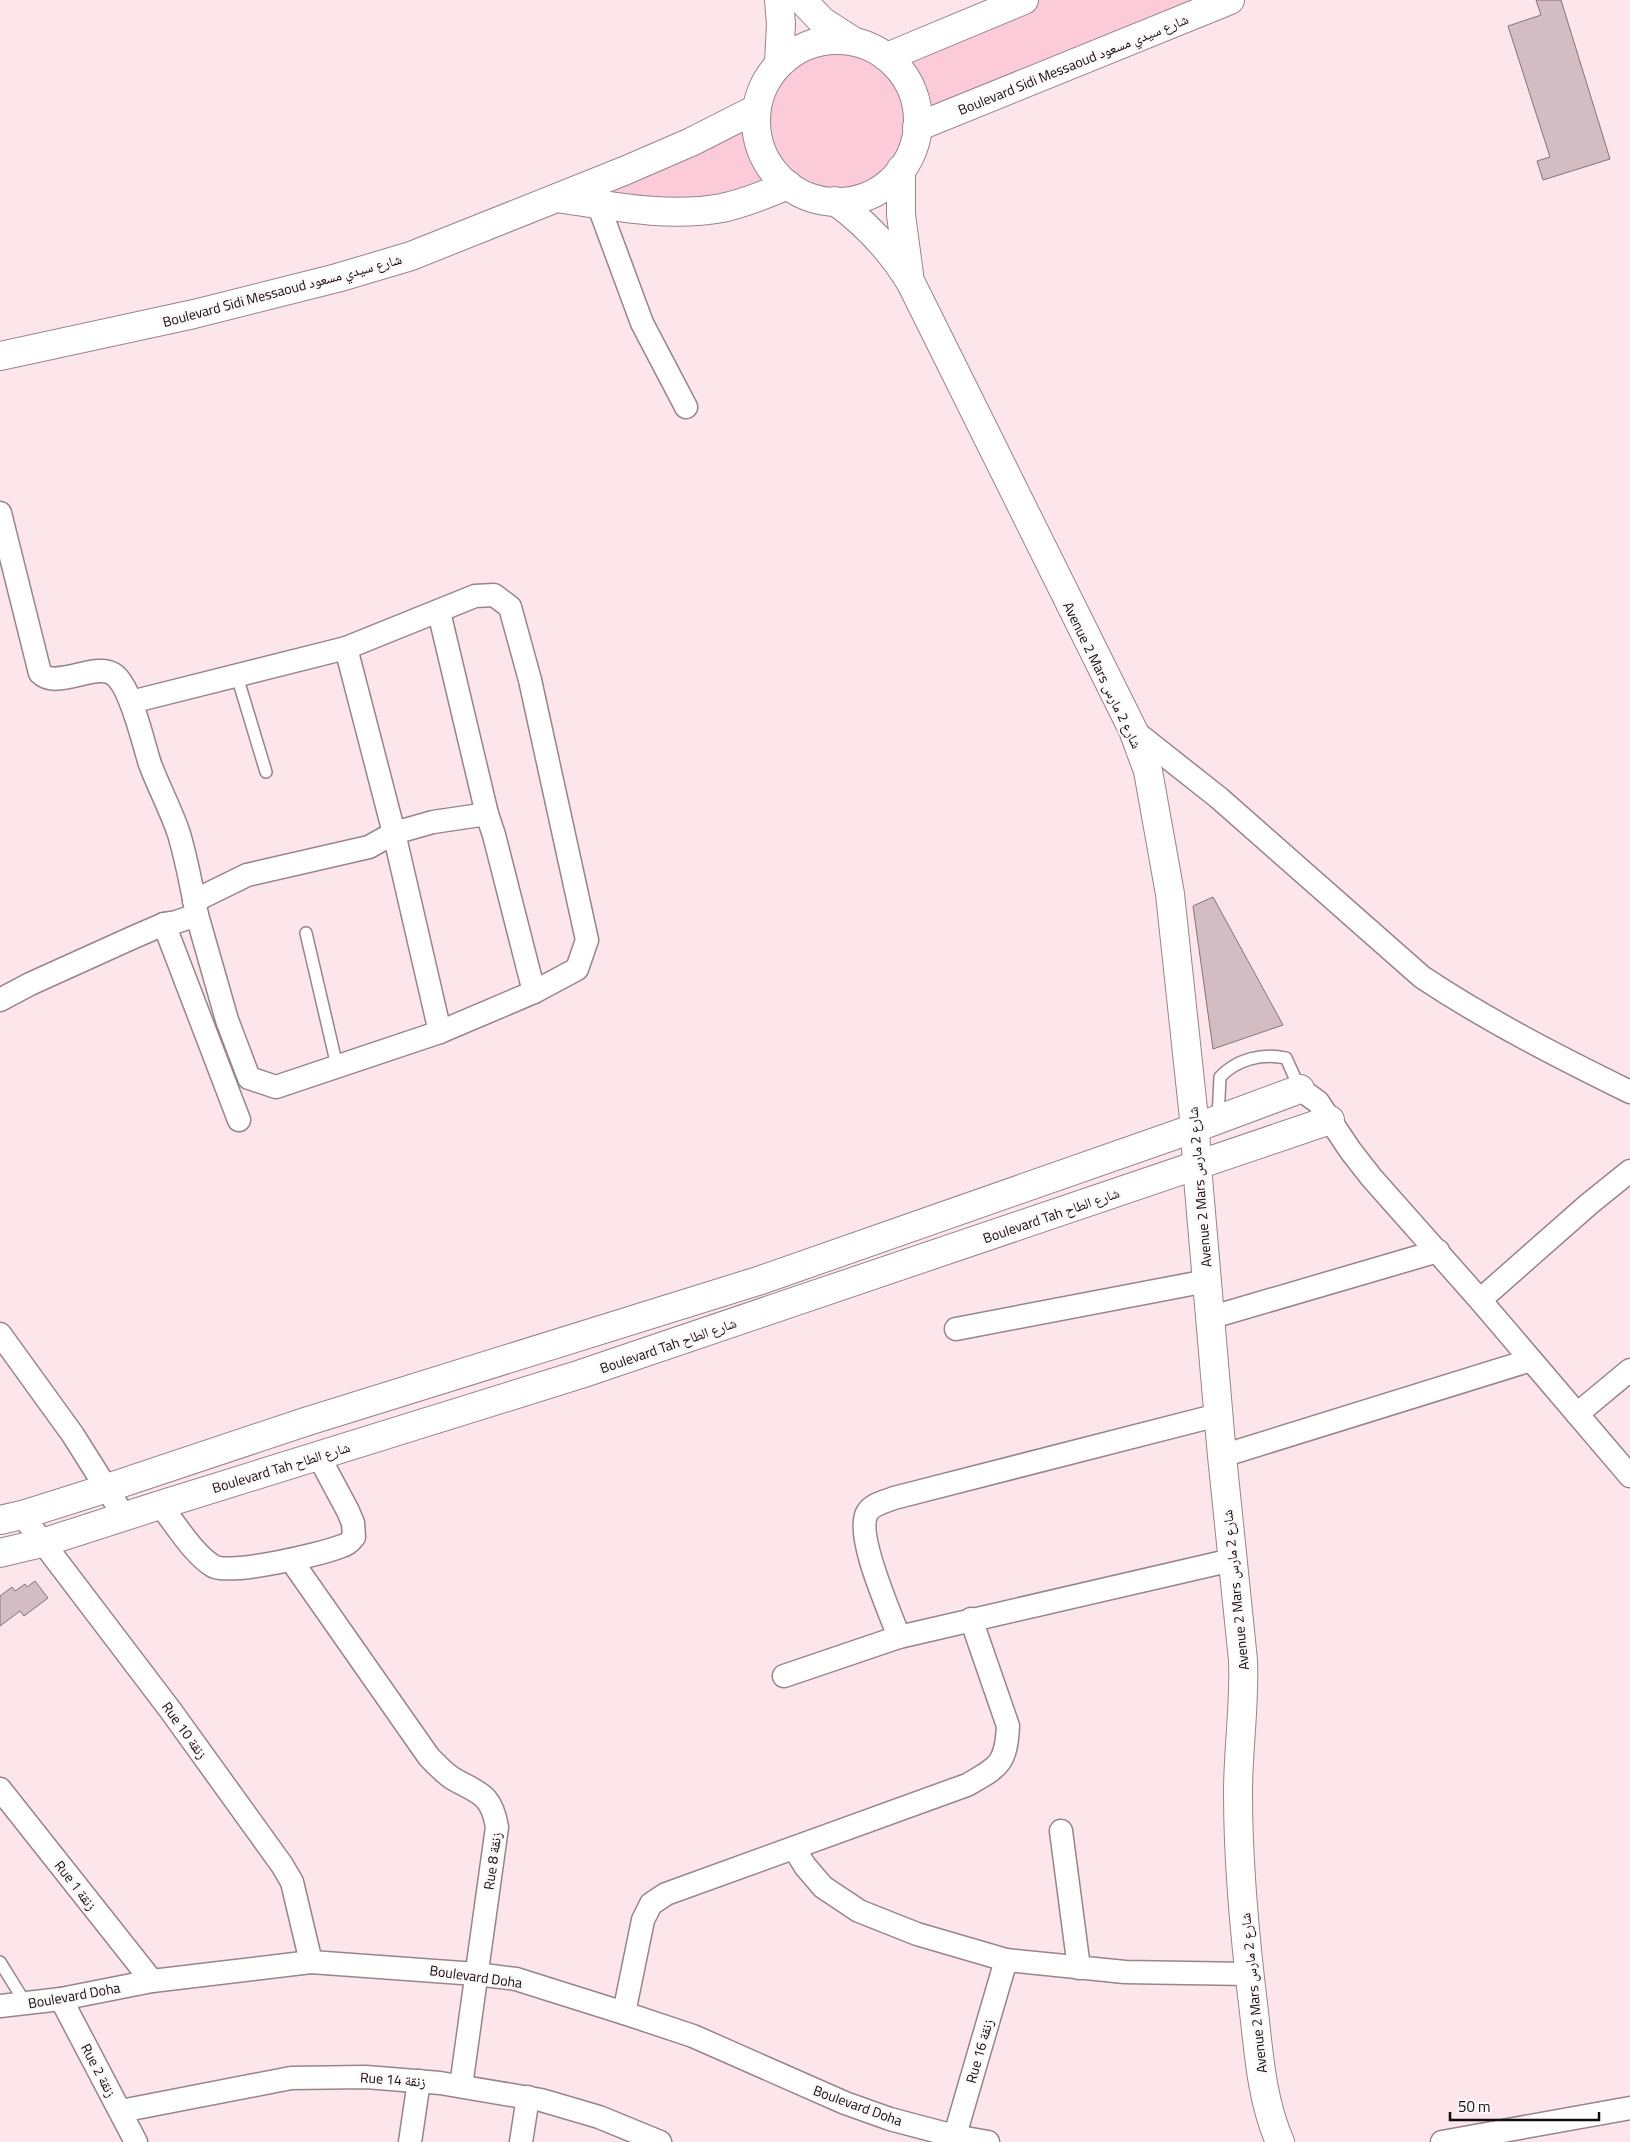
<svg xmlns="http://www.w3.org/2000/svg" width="1630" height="2142" font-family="'Titillium Web','Noto Naskh Arabic',sans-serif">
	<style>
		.green { fill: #fccbd9 }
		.building { fill: #d3bdc4; stroke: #867277 }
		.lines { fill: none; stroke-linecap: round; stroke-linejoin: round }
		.service-casing { stroke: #988489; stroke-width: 14 }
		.minor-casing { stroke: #988489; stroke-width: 25 }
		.tertiary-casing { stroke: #988489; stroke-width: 30 }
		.service { stroke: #fff; stroke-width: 11 }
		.minor { stroke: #fff; stroke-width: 22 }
		.tertiary { stroke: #fff; stroke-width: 28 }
		.labels { text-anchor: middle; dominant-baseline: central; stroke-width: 4.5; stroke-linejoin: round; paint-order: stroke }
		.street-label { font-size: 14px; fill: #130c0e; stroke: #fcf8f9 }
	</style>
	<rect width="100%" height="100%" fill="#fce5eb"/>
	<g class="green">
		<path d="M1040 0H1212L922 112 910 77 896 59Z"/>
		<circle cx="838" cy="123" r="69"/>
		<path d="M750 117C755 145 757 161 776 182L720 200 602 198 596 187Z"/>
	</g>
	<g class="building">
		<path d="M1536 0H1561L1610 159 1543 180 1537 161 1550 157 1508 26 1541 15Z"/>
		<path d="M1213 897 1283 1025 1213 1049 1193 906Z"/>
		<path d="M35 1581 48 1598 24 1616 20 1611 0 1626V1596L12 1587 15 1591 25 1584 27 1587Z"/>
	</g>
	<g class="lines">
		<g class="service-casing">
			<g id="service">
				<path d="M237 676 266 772"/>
				<path d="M306 933 337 1066"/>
				<path d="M1218 1119 1220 1077C1237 1059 1262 1053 1286 1058L1300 1089"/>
				<path d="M0 1962 26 2004"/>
			</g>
		</g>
		<g class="minor-casing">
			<g id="minor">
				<path d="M598 204 642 323 686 407"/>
				<path d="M0 513 40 673C56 690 95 662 113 674 131 685 143 743 150 764 159 788 171 810 179 834 187 861 192 888 197 915L176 922 164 924 134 937 30 984 0 1000"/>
				<path d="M439 612 487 814"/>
				<path d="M346 648 394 833 440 1032"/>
				<path d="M131 702 346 648 475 596 494 595 510 607 530 680 587 940 577 969 534 992 440 1032 276 1087 249 1078 227 1020 197 915"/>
				<path d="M1133 730 1219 798 1422 977C1488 1021 1559 1057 1630 1092"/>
				<path d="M194 901 247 875 369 847 394 833 433 822 487 814 494 835 534 992"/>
				<path d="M164 924 239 1120"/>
				<path d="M1300 1089 1318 1102 1350 1150 1371 1177 1480 1300 1630 1476"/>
				<path d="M1480 1300 1589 1204 1630 1171"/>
				<path d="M1209 1318 1438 1251"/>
				<path d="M956 1329 1207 1281"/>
				<path d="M0 1334 73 1435 124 1516"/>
				<path d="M1577 1414 1630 1370"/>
				<path d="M1222 1456 1531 1360"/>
				<path d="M160 1505C175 1523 193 1554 213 1566 228 1576 322 1554 342 1546 347 1545 350 1542 354 1537L353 1523 348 1511 318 1455"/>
				<path d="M22 1515 171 1711 282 1865 292 1882 311 1962"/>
				<path d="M291 1560 429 1757C436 1764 443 1772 452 1778 477 1793 491 1792 497 1827L461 2086"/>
				<path d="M899 1637C890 1612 855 1536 867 1513 872 1504 884 1502 894 1498L1218 1415"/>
				<path d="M784 1676 899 1637 1232 1560"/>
				<path d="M0 1789 152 1981"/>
				<path d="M1061 1831 1079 1968"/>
				<path d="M794 1848 805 1866 823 1887 859 1911 917 1934 1006 1960 1125 1972 1249 1974"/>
				<path d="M61 1999 136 2142"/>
				<path d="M0 2006 61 1999 152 1981 311 1962 476 1974 516 1979 624 2013 693 2036 845 2103 890 2119 954 2136 988 2142"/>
				<path d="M624 2013 643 1920 651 1904 666 1894 967 1785C998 1767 1006 1765 1008 1726L971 1619"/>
				<path d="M121 2111 291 2078 366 2077 440 2083 541 2100 599 2117 660 2142"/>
				<path d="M410 2142 419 2081"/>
				<path d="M521 2142 528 2097"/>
				<path d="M953 2142 1006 1960"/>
				<path d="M1442 2142 1630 2108"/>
			</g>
		</g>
		<g class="tertiary-casing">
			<g id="tertiary">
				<path d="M802 0 822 21 853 41"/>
				<circle cx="837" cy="121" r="81"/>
				<path d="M887 57 1024 0"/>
				<path d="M779 63 781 24 779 0"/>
				<path d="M917 127 1230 0"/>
				<path d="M901 169V215L909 274"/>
				<path d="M557 198C611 206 668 218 722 208 745 203 767 194 788 185"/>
				<path d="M835 201C867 224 891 250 911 283L1133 730 1148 771 1170 894 1195 1128 1197 1166 1222 1456 1243 1660C1245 1704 1238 1748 1238 1793 1238 1866 1245 1940 1254 2012 1259 2056 1262 2101 1280 2142"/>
				<path d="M0 356 194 314 337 278 411 256 624 171 691 142 756 109"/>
				<path d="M0 1520 22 1515 95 1492 305 1422 758 1281 1195 1128 1300 1089"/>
				<path d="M0 1553 42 1543 160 1505 581 1374 1330 1120"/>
			</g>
		</g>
		<use href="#service" class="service"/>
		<use href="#minor" class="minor"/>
		<use href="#tertiary" class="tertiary"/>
	</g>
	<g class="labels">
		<g class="street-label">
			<text transform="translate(1073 64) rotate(-22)">Boulevard Sidi Messaoud شارع سيدي مسعود</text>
			<text transform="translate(282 290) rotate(-15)">Boulevard Sidi Messaoud شارع سيدي مسعود</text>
			<text transform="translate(1103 675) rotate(64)">Avenue 2 Mars شارع 2 مارس</text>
			<text transform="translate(1199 1187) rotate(-95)">Avenue 2 Mars شارع 2 مارس</text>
			<text transform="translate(1051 1215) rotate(-19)">Boulevard Tah شارع الطاح</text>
			<text transform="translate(668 1345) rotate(-19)">Boulevard Tah شارع الطاح</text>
			<text transform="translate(281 1467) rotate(-17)">Boulevard Tah شارع الطاح</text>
			<text transform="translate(1235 1590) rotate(-96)">Avenue 2 Mars شارع 2 مارس</text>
			<text transform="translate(185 1730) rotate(54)">Rue 10 زنقة</text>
			<text transform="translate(492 1861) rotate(-82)">Rue 8 زنقة</text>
			<text transform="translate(76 1885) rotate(52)">Rue 1 زنقة</text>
			<text transform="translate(476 1976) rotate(8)">Boulevard Doha</text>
			<text transform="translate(1253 1993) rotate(-96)">Avenue 2 Mars شارع 2 مارس</text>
			<text transform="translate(74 1995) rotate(-10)">Boulevard Doha</text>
			<text transform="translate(979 2051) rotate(-74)">Rue 16 زنقة</text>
			<text transform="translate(99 2070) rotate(62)">Rue 2 زنقة</text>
			<text transform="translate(393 2079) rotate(4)">Rue 14 زنقة</text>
			<text transform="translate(858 2105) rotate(20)">Boulevard Doha</text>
		</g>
	</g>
	<path d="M1450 2112v8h149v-8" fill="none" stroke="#130c0e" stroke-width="2.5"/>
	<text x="1458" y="2112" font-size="15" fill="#130c0e" stroke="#fcf8f9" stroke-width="4" paint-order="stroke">50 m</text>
</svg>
